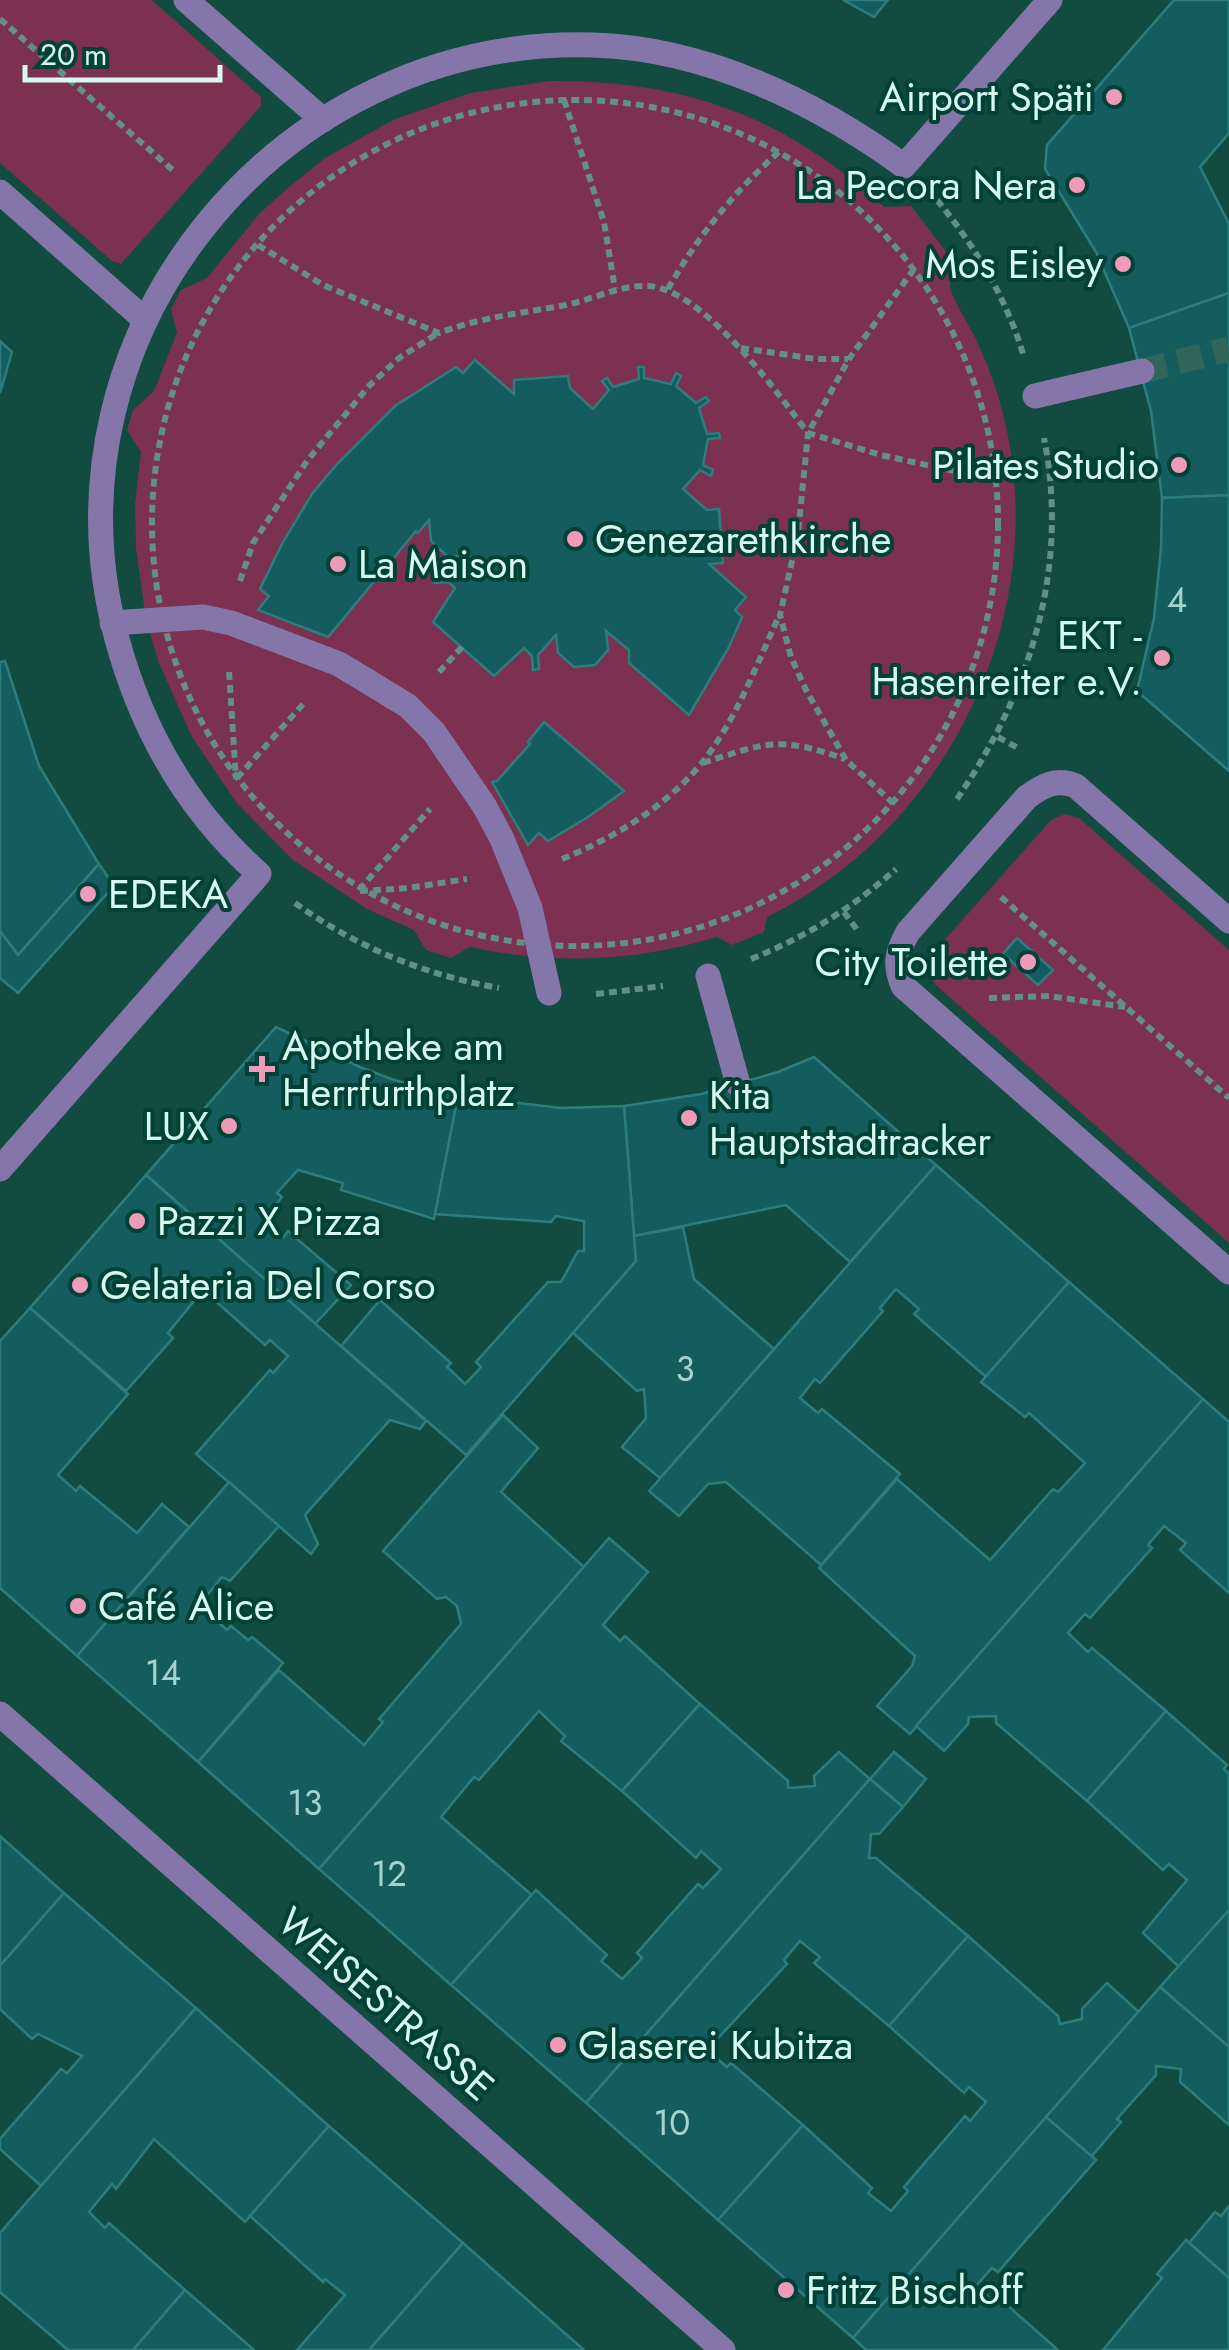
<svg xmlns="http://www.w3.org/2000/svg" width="1229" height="2350" font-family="Jost,sans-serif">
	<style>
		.green { fill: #7b314f }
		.building { fill: #155c5e; stroke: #2d7d7f; stroke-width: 2.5 }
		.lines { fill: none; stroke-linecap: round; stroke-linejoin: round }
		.minor-tunnel { stroke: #2f655a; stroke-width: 25; stroke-dasharray: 25 12; stroke-linecap: butt }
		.path { stroke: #609086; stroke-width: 6; stroke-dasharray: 8 5; stroke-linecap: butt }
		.minor { stroke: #8576a9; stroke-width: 25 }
		.poi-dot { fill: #ef9ab8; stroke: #024136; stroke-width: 4 }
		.labels { text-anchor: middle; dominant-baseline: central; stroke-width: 8; stroke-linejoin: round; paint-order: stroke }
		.number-label { font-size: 35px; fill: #a6d2cc }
		.poi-label { font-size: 40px; fill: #d6f9f0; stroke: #024136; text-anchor: start }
		.street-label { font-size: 40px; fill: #d6f9f0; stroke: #024136 }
	</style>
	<rect width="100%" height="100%" fill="#124b40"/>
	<g class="green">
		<path d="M0 0H152L261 97V106L121 264 112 261 0 163Z"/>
		<path d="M549 81C685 80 784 116 884 207L911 206 954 262C953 269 950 277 950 285 950 296 970 326 976 339 987 364 998 391 1004 418 1052 615 948 828 767 917L764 932 732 945 717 937C634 962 554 965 470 947L451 958 426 950 414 930 367 909 293 860 236 802 192 737 159 663 146 620 136 548 135 504 141 452 127 430 133 410 154 391 177 333 171 309 181 290 207 278 259 214 289 187 325 158 393 120 470 93Z"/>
		<path d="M1065 814 1079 818 1229 950V1243L937 986C927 974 926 964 935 951L1051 820Z"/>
	</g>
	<g class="building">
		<path d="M843 0H888L874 17Z"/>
		<path d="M1174 0H1229V133L1200 167 1229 224V293L1129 328 1096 252 1045 169 1047 145Z"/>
		<path d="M1229 293V495L1162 498 1151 411 1129 328Z"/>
		<path d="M0 341 12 352 0 393Z"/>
		<path d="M475 360 514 394V380L568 376 570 388 593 409 609 390 602 381 607 378 613 387 639 379 638 367H644V378L671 384 676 373 681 376 676 386 696 403 706 397 709 401 699 408 707 434 719 433 720 438 708 439 703 465 713 470 711 476 700 470 683 489 707 510 719 509 723 563 709 564 746 597 735 610 742 617 729 647 689 715 629 663V650L606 631 608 650 595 665 574 667 558 653 556 635 538 655 539 669 533 670 532 656 524 648 494 676 433 622 455 588 448 582 434 583 433 577 448 575 466 555 448 557 431 541 429 520 418 533 416 531 328 637 258 610 269 596 260 589 283 542 312 494 337 464 395 406 456 367 463 373Z"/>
		<path d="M1229 495V771L1137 691 1154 618 1161 548 1162 498Z"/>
		<path d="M5 661 39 766 99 864 18 955 0 931V662Z"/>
		<path d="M544 722 624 791 588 817 548 841 539 833 528 845 492 782 497 781 530 744 528 742Z"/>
		<path d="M99 864 114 886 18 993 0 978V931L18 955Z"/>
		<path d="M1017 938 1053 970 1038 985 1003 954Z"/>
		<path d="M276 1027 360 1067 394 1080 458 1096 434 1219 341 1190 343 1183 298 1170 277 1193 282 1197 264 1220 284 1237 288 1231 351 1285 315 1324 146 1175Z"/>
		<path d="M814 1057 936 1165 850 1262 786 1205 634 1236 624 1106 701 1094 778 1072Z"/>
		<path d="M458 1096 561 1108 624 1106 636 1261 466 1455 341 1346 380 1300 451 1363 447 1367 465 1384 481 1367 476 1362 548 1282H561L578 1251H584V1221L556 1216 551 1222 435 1214Z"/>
		<path d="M936 1165 1069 1282 986 1377 914 1314 919 1309 896 1289 880 1308 883 1311 820 1383 815 1379 800 1398 818 1413 822 1409 900 1474 821 1565 726 1482 708 1484 679 1516 649 1491Z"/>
		<path d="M146 1175 426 1421 420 1429 390 1420 305 1515 318 1544 311 1554 196 1454 270 1370 273 1373 288 1356 270 1340 265 1345 203 1290 168 1333 173 1338 126 1391 30 1308Z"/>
		<path d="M683 1227 694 1279 774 1349 660 1478 622 1447 646 1418 644 1389 637 1391 573 1333 636 1261 634 1236Z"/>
		<path d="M1069 1282 1203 1399 910 1734 877 1706 912 1666 915 1656 819 1568 897 1479 990 1560 1053 1489 1058 1492 1085 1463 1029 1413 1025 1417 981 1382Z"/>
		<path d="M30 1308 128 1394 58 1475 76 1491 80 1486 137 1533 162 1504 189 1527 77 1656 0 1588V1341Z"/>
		<path d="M1203 1399 1229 1422V1593L1180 1550 1186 1543 1164 1526 1148 1545 1152 1548 1090 1618 1085 1614 1068 1633 1088 1652 1092 1648 1166 1711 1087 1801 996 1723V1716L969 1717 968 1724 944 1751 916 1726Z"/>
		<path d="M503 1415 538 1448 501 1492 584 1567 319 1869 198 1762 279 1670 364 1745 383 1722 379 1719 461 1624 457 1606 446 1597 437 1599 383 1551Z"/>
		<path d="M229 1482 279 1526 230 1581 222 1577 199 1605 227 1630 231 1626 248 1640 252 1637 283 1663 198 1762 77 1656Z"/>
		<path d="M609 1538 648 1572 603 1625 620 1641 625 1636 700 1704 622 1791 561 1741 565 1736 539 1711 479 1780 474 1777 441 1817 532 1895 451 1985 319 1869Z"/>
		<path d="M700 1704 788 1781V1788L815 1786 814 1776 839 1752 870 1779 586 2103 451 1985 536 1890 607 1955 601 1961 622 1979 642 1958 637 1953 698 1884 703 1888 721 1869 701 1851 696 1858 622 1791Z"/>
		<path d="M1166 1711 1227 1765 1224 1769 1229 1774V1910L1179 1967 1143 1933 1187 1880 1169 1864 1163 1870 1087 1801Z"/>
		<path d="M894 1752 926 1779 903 1807 870 1779Z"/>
		<path d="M870 1779 903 1807 879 1834H871L869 1858H876L968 1936 889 2026 814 1963 820 1957 800 1941 784 1960 787 1964 707 2050 727 2067 731 2063 803 2125 718 2220 586 2103Z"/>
		<path d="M0 1836 64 1893 0 1966Z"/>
		<path d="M64 1893 196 2008 41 2186 0 2149V2139L61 2069 67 2073 82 2056 38 2034 32 2039 0 2009V1966Z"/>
		<path d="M1229 1910V2047L1160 1987Z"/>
		<path d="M968 1936 1058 2016 1060 2024 1082 2019V2009L1107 1983 1139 2012 853 2338 718 2220 803 2125 872 2188 868 2193 891 2211 908 2191 904 2187 965 2116 970 2121 986 2102 969 2087 964 2093 889 2026Z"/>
		<path d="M1160 1987 1229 2047V2125L1180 2082 1181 2069 1156 2066V2075L1117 2119 1121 2122 1091 2157 1046 2117Z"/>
		<path d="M196 2008 329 2126 245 2222 154 2139 116 2189 112 2184 89 2212 105 2228 109 2223 185 2290 133 2350H68L0 2292V2233Z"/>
		<path d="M1046 2117 1096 2160 998 2272 992 2268 976 2286 993 2301 997 2296 1058 2350H866L853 2338Z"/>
		<path d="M329 2126 463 2243 369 2350H297L345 2295 325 2279 323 2282 250 2216Z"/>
		<path d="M1229 2206V2278L1189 2243 1215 2212 1221 2216Z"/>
		<path d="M1186 2240 1229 2278V2350H1103L1162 2278 1157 2274Z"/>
		<path d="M463 2243 584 2350H369Z"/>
		<path d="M185 2290 254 2350H133Z"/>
	</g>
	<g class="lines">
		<path class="minor-tunnel" d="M1142 371 1229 349"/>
		<g class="path">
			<path d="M0 19 175 172"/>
			<path d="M564 100 604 222 615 289"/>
			<circle cx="575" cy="523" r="423"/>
			<path d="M937 200C974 245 1006 297 1023 354"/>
			<path d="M258 245 323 285 439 333C481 317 523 313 566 305 594 299 619 285 648 286 703 289 776 391 808 433L798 534 780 615 791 657 806 690 846 760 893 803"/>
			<path d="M914 269 849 359 808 433 881 455 995 480"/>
			<path d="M668 289C699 234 735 191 782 149"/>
			<path d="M741 348 816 359H848"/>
			<path d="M240 581 253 543 307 461 368 387 399 358 438 333"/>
			<path d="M229 672 236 779"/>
			<path d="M439 672 463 646"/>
			<path d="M998 737 1018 748"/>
			<path d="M703 763C767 742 779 736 845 759"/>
			<path d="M237 778 305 702"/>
			<path d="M957 799C1030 692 1070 568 1044 438"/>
			<path d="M562 859C613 838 663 809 700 765 735 723 756 666 779 616"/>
			<path d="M359 890 430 809"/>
			<path d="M360 891 409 888 467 879"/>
			<path d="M1001 897 1229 1098"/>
			<path d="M295 903C356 947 425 975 499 988"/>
			<path d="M844 912 858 931"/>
			<path d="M751 959C806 937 852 908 896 869"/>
			<path d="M596 994 663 986"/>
			<path d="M989 998 1049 996 1125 1007"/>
		</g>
		<g class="minor">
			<path d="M186 0 323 120"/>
			<path d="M0 192 145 320"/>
			<path d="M1035 396 1142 371"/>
			<path d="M112 623 203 617 231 623 339 664 408 706 434 732 485 807 502 839 530 908 549 993"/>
			<path d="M1229 921 1076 786C1056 778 1044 785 1027 797L908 932C897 952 894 964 903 986L1229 1272"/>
			<path d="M708 976 738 1084"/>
			<path d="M0 1169 259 874C188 811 142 731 117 639 34 335 279 36 592 45 705 48 814 101 904 166L1050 0"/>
			<path d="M0 1714 723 2350"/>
		</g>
	</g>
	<g class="poi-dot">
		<circle cx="1114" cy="97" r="10"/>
		<circle cx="1077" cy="185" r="10"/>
		<circle cx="1123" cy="264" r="10"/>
		<circle cx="1179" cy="465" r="10"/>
		<circle cx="575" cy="539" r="10"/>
		<circle cx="338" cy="564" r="10"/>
		<circle cx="1162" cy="658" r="10"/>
		<circle cx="88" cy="894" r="10"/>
		<circle cx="1028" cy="962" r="10"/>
		<path d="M257 1054h10v10h10v10h-10v10h-10v-10h-10v-10h10z"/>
		<circle cx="689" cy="1118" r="10"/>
		<circle cx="229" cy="1126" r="10"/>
		<circle cx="137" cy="1221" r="10"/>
		<circle cx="80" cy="1285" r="10"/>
		<circle cx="78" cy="1606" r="10"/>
		<circle cx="558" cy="2045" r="10"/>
		<circle cx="786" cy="2290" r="10"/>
	</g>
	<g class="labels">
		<g class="number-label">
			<text x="1177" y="600">4</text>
			<text x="685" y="1369">3</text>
			<text x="163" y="1673">14</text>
			<text x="305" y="1803">13</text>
			<text x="389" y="1874">12</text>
			<text x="672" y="2123">10</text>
		</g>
		<g class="poi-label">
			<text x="1094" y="97" text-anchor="end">Airport Späti</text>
			<text x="1057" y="185" text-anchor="end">La Pecora Nera</text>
			<text x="1103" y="264" text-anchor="end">Mos Eisley</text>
			<text x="1159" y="465" text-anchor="end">Pilates Studio</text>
			<text x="595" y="539">Genezarethkirche</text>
			<text x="358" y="564">La Maison</text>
			<text x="1142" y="635" text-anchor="end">EKT -<tspan x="1142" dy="46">Hasenreiter e.V.</tspan></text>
			<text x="108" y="894">EDEKA</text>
			<text x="1008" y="962" text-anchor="end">City Toilette</text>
			<text x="282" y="1046">Apotheke am<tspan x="282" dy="46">Herrfurthplatz</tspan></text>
			<text x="709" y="1095">Kita<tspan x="709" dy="46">Hauptstadtracker</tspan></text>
			<text x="209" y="1126" text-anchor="end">LUX</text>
			<text x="157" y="1221">Pazzi X Pizza</text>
			<text x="100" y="1285">Gelateria Del Corso</text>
			<text x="98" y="1606">Café Alice</text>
			<text x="578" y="2045">Glaserei Kubitza</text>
			<text x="806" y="2290">Fritz Bischoff</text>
		</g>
		<g class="street-label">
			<text transform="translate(386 2004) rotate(41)">WEISESTRASSE</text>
		</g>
	</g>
	<path d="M25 65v15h195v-15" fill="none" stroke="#d6f9f0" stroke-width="5"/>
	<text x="40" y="65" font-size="30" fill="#d6f9f0" stroke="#024136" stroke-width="8" paint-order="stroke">20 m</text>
</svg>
